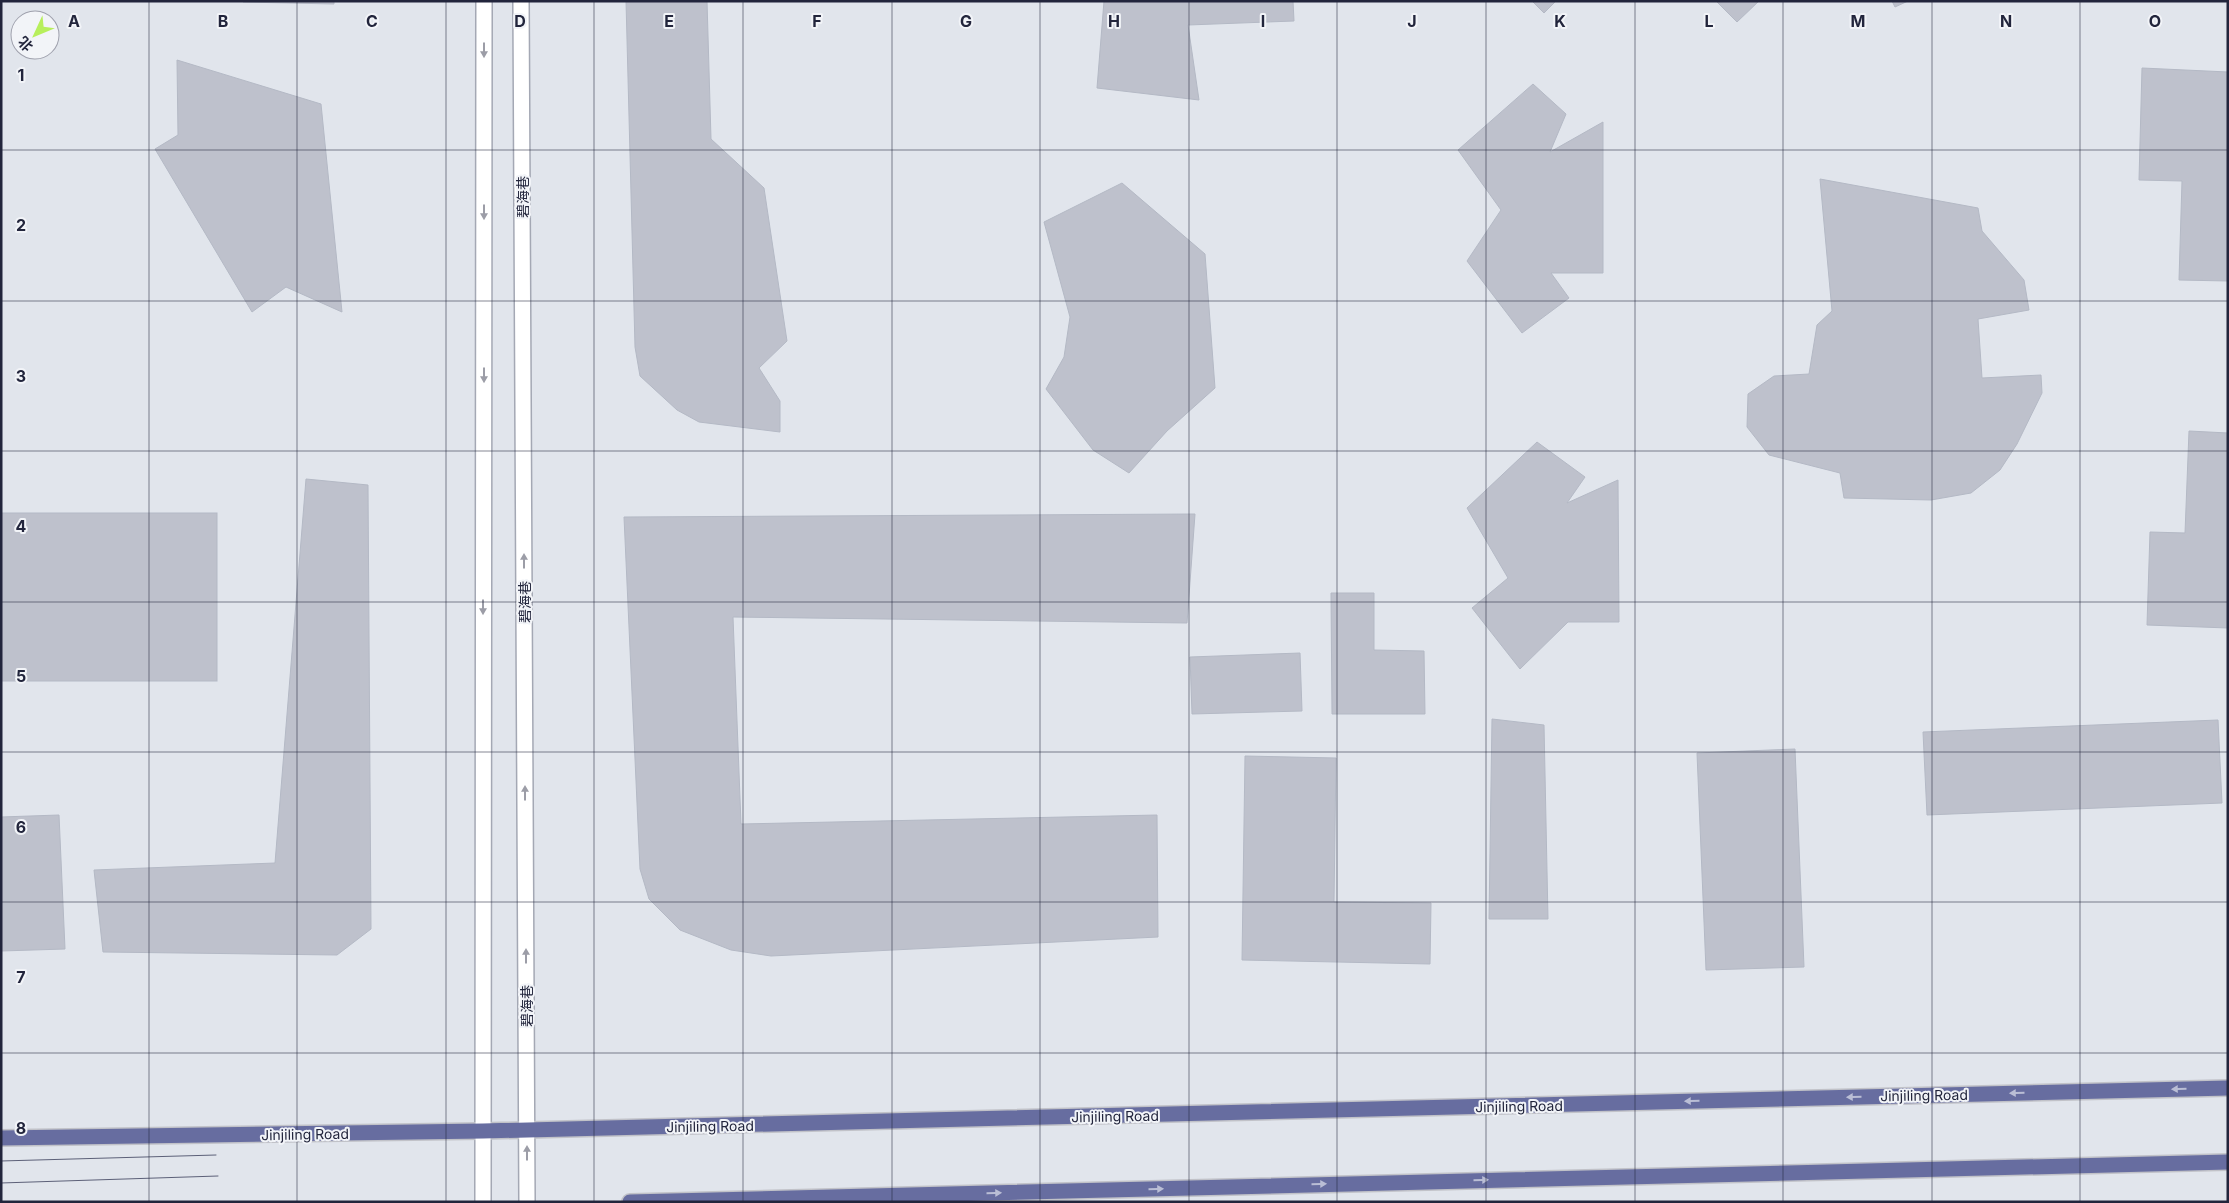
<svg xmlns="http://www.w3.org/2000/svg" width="2229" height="1203" font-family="Inter,'Noto Sans SC',sans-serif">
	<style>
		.building { fill: #bec1cc; stroke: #b4b9c5 }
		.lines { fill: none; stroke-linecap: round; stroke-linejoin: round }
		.minor-casing { stroke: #a4a8b4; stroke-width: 18 }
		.major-casing { stroke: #c1c2c8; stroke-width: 18 }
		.minor { stroke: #fff; stroke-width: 15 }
		.major { stroke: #676da0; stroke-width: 15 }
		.tram { stroke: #5c6078; stroke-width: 1 }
		.oneway { fill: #9c9da7 }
		.oneway2 { fill: #babed5 }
		.grid { fill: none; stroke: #22253c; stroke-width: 1; stroke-opacity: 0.55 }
		.labels { text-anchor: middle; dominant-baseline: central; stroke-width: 4; stroke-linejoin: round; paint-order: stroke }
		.street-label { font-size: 14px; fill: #22253c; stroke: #f2f4f8 }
		.grid-label { font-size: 16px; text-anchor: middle; font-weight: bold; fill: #22253c; stroke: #f2f4f8; stroke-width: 4; stroke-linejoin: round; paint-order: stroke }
	</style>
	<rect width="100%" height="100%" fill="#e1e5ec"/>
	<g class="building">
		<path d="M243 1H334V4L243 2Z"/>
		<path d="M626 1H707L711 139 764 188 787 341 759 368 780 401V432L699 422 677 410 640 376 635 347Z"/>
		<path d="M1104 1H1293L1294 21 1188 25 1199 100 1097 88Z"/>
		<path d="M1532 1H1556L1544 13Z"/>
		<path d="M1716 1H1759L1737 22Z"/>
		<path d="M1892 1H1908L1895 7Z"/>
		<path d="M177 60 321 104 342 312 286 287 252 312 155 149 178 135Z"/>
		<path d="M2142 68 2228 72V281L2179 280 2182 181 2139 180Z"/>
		<path d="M1533 84 1566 114 1550 152 1603 122V273H1551L1569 298 1522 333 1467 261 1501 210 1458 150Z"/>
		<path d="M1820 179 1978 208 1982 231 2024 280 2029 310 1978 319 1982 378 2041 375 2042 393 2017 444 2000 470 1971 493 1931 500 1844 498 1840 473 1769 455 1747 427 1748 394 1774 376 1809 374 1817 325 1832 311Z"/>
		<path d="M1122 183 1205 254 1215 388 1167 431 1129 473 1093 450 1046 389 1064 357 1070 317 1044 222Z"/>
		<path d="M2189 431 2228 433V628L2147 625 2150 532 2185 533Z"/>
		<path d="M1537 442 1585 477 1567 503 1618 480 1619 622H1568L1520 669 1472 608 1508 578 1467 508Z"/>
		<path d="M306 479 368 485 371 929 337 955 103 952 94 870 275 863Z"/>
		<rect x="1" y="513" width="216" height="168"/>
		<path d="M1195 514 1187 623 733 617 741 824 1157 815 1158 937 771 956 731 950 680 930 649 899 640 869 624 517Z"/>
		<path d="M1331 593H1374V650L1424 651 1425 714H1332Z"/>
		<path d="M1300 653 1302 711 1192 714 1190 657Z"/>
		<path d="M1492 719 1544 725 1548 919H1489Z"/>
		<path d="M2218 720 2222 803 1927 815 1923 732Z"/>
		<path d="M1795 749 1804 967 1706 970 1697 753Z"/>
		<path d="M1245 756 1336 758 1334 902 1431 903 1430 964 1242 960Z"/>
		<path d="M59 815 65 949 1 951V817Z"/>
	</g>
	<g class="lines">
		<g class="minor-casing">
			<g id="minor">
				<path d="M521 1 527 1202"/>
				<path d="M483 1202 484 1"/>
			</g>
		</g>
		<g class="major-casing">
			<g id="major">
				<path d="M1 1138 483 1131 2228 1088"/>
				<path d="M630 1202 2228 1162"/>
			</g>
		</g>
		<use href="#minor" class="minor"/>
		<use href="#major" class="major"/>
		<g class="tram">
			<path d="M1 1161 216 1155"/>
			<path d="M1 1183 218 1176"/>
		</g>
	</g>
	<defs><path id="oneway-solid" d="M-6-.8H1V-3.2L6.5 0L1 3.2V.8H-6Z" transform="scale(1.25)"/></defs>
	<g class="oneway">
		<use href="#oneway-solid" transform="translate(484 50) rotate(90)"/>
		<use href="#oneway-solid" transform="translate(484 212) rotate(90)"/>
		<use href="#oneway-solid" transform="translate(484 375) rotate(90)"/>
		<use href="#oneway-solid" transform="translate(524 561) rotate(-90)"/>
		<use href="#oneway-solid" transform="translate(483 607) rotate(90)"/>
		<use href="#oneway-solid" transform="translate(525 793) rotate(-90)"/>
		<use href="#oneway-solid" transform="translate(526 956) rotate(-90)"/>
		<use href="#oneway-solid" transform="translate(527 1153) rotate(-90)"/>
	</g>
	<g class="oneway2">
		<use href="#oneway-solid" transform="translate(2179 1089) rotate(179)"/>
		<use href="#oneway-solid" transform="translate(2017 1093) rotate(179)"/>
		<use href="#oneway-solid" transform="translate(1854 1097) rotate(179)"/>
		<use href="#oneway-solid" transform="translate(1692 1101) rotate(179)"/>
		<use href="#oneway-solid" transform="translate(1481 1180) rotate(-1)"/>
		<use href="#oneway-solid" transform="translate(1319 1184) rotate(-1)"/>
		<use href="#oneway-solid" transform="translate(1156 1189) rotate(-1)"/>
		<use href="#oneway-solid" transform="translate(994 1193) rotate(-1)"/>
	</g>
	<path class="grid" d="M149 1V1202M297 1V1202M446 1V1202M594 1V1202M743 1V1202M892 1V1202M1040 1V1202M1189 1V1202M1337 1V1202M1486 1V1202M1635 1V1202M1783 1V1202M1932 1V1202M2080 1V1202M1 150H2228M1 301H2228M1 451H2228M1 602H2228M1 752H2228M1 902H2228M1 1053H2228"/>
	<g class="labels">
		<g class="street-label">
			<text transform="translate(522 197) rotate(-90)">碧海巷</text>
			<text transform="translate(524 602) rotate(-90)">碧海巷</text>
			<text transform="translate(526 1006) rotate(-90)">碧海巷</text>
			<text transform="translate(1924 1095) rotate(-1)">Jinjiling Road</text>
			<text transform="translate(1519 1106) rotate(-1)">Jinjiling Road</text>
			<text transform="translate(1115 1116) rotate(-1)">Jinjiling Road</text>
			<text transform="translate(710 1126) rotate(-1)">Jinjiling Road</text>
			<text transform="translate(305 1134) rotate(-1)">Jinjiling Road</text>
		</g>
	</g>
	<g class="grid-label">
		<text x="74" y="27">A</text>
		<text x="223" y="27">B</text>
		<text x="372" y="27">C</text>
		<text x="520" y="27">D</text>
		<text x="669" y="27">E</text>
		<text x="817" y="27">F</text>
		<text x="966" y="27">G</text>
		<text x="1114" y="27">H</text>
		<text x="1263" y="27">I</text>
		<text x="1412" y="27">J</text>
		<text x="1560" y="27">K</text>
		<text x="1709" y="27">L</text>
		<text x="1858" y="27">M</text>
		<text x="2006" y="27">N</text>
		<text x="2155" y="27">O</text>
		<text x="21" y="81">1</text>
		<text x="21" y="231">2</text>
		<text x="21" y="382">3</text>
		<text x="21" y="532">4</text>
		<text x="21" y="682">5</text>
		<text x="21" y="833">6</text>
		<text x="21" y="983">7</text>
		<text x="21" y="1134">8</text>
	</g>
	<rect width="2229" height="1203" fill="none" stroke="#22253c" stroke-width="5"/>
	<g transform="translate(35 35) rotate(226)"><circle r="24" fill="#f2f4f8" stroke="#9fa1ad"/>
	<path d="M0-4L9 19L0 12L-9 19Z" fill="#b7ef5c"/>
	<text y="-8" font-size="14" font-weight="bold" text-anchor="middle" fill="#22253c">北</text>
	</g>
</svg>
